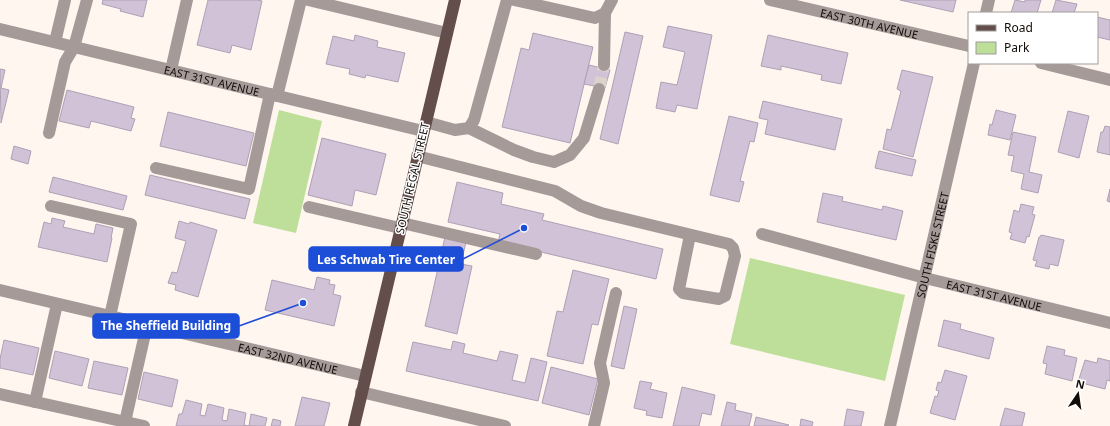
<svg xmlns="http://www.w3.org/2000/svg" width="1110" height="426" font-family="'Noto Sans',sans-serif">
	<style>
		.green { fill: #bedf99 }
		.building { fill: #d1c2d8; stroke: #afa0b5 }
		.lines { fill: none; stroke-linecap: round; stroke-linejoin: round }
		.minor-tunnel { stroke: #dbd3cc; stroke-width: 12; stroke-dasharray: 12 6; stroke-linecap: butt }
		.minor { stroke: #a69a98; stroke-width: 12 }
		.major { stroke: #634e4b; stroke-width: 12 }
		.labels { text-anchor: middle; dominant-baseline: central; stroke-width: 3; stroke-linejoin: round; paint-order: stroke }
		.street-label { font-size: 11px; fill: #120b06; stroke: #fff }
		.leader { fill: none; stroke: #1d4ed8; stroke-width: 1.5 }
		.callout-dot { fill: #1d4ed8; stroke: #fff; stroke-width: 1.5 }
		.callout { fill: #1d4ed8; stroke: #1d4ed8; stroke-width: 1.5 }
		.callout-label { font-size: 12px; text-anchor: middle; font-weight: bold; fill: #fff }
	</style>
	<rect width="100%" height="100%" fill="#fff6ef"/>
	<g class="green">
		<path d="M279 110 322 121 296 233 253 223Z"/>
		<path d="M750 258 905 295 885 381 730 344Z"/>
	</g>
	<g class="building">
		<path d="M103 0H147L143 17 120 11 121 9 102 4Z"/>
		<path d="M208 0H257L262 1 251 50 232 45 230 53 197 45Z"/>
		<path d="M900 0H956L953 12Z"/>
		<path d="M1015 0 1025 2V0H1041L1037 13H1011Z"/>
		<path d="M1056 0 1077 4 1074 13H1052Z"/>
		<path d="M1097 17 1110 20V40L1097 37Z"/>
		<path d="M668 26 712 35 697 109 677 105 675 112 656 108 661 82 677 85 685 52 663 47Z"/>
		<path d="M625 32 643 36 618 144 600 139Z"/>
		<path d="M533 33 593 47 570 143 502 127 521 48 529 50Z"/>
		<path d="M355 35 378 41 377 47 405 53 398 82 366 75 365 78 349 74 350 69 326 64 333 36 354 41Z"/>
		<path d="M768 35 848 53 841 84 821 80 822 75 781 66V70L761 66Z"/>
		<path d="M589 65 610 70 605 88 584 84Z"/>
		<path d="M0 69 5 70 1 88 9 90 1 123Z"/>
		<path d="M902 70 933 77 913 157 883 149 887 129 891 130 901 91 897 89Z"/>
		<path d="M67 90 134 107 131 118 135 119 131 131 91 121 89 128 59 121Z"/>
		<path d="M763 101 842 119 835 150 765 134 768 120 759 118Z"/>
		<path d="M996 110 1016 115 1010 140 988 135 990 124 992 125Z"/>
		<path d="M1068 111 1089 116 1079 158 1058 152Z"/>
		<path d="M168 112 254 133 246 166 160 146Z"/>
		<path d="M729 116 758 123 754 142 750 141 740 181 744 182 739 202 710 195Z"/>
		<path d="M1105 126 1110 127V155L1097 152 1101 132H1103Z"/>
		<path d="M1013 132 1036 137 1029 172 1042 175 1038 193 1021 189 1024 174 1011 171 1014 156 1008 155Z"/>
		<path d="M322 138 386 154 376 195 355 190 352 206 308 195Z"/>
		<path d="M14 146 31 151 28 164 11 159Z"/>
		<path d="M879 151 916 160 912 176 875 168Z"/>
		<path d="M150 175 250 199 245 219 145 195Z"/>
		<path d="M53 177 127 196 123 210 49 192Z"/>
		<path d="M457 182 503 193 501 204 544 214 542 220 663 249 656 279 498 242 500 234 448 222Z"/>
		<path d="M1110 189V202L1107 201Z"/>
		<path d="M823 193 843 197 842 201 882 210 883 206 903 211 896 240 817 222Z"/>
		<path d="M1021 204 1034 207 1032 214 1035 215 1029 237 1027 236 1025 243 1010 239 1012 233 1009 232 1014 210 1019 212Z"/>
		<path d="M52 218 65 221 63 227 94 234 96 224 113 228 111 238H112L107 262 38 247 44 222 51 224Z"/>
		<path d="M179 221 189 224 190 222 217 230 198 297 175 290 176 285 168 283 172 272 177 273 186 241 175 238Z"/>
		<path d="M1041 235 1064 240 1058 266 1050 264 1049 269 1035 266 1037 261 1033 260 1039 237H1040Z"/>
		<path d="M445 237 466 242 461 264 472 266 457 334 425 326Z"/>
		<path d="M573 270 609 279 598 325 592 324 583 364 547 356 557 311 563 312Z"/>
		<path d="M317 277 330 280 329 284 335 285 333 294 341 296 334 326 265 310 272 280 314 290Z"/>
		<path d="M624 306 637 309 624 369 611 366Z"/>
		<path d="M944 320 961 324 960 329 994 338 989 359 938 346Z"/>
		<path d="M4 340 39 348 33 375 0 368V359Z"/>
		<path d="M453 341 465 344 463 353 497 361 500 351 518 355 512 380 525 383 531 358 547 362 538 401 406 371 413 342 451 350Z"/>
		<path d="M1047 346 1065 350 1064 355 1077 358 1072 381 1045 374 1047 364 1043 363Z"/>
		<path d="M55 351 89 359 82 386 49 378Z"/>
		<path d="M1098 358 1110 361V381L1107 380 1105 389 1078 382 1085 360 1097 363Z"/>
		<path d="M94 361 128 368 122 395 88 388Z"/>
		<path d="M551 367 598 379 589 415 542 403Z"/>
		<path d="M945 370 967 376 955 420 930 413 935 396 937 397 939 391 936 390 938 382 941 383Z"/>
		<path d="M144 372 178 380 172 407 138 399Z"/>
		<path d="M640 381 652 383 650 389 667 393 662 418 646 415 647 411 634 408Z"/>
		<path d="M682 387 715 395 711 415 702 413 699 426H673Z"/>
		<path d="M302 397 330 403 324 426H295Z"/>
		<path d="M186 400 202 404 200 415 205 416 208 404 224 408 222 420 227 421 229 409 246 413 244 425 249 426 251 414 267 418 265 426H176L179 414H182Z"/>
		<path d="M727 402 736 404 735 410 752 414 749 426H721Z"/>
		<path d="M1005 408 1025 413 1022 426H1000Z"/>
		<path d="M847 409 864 412 861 426H844Z"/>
		<path d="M756 417 789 425 788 426H754Z"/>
		<path d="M273 419 281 421 280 426H271Z"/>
		<path d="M801 419 813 422 812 426H800Z"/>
	</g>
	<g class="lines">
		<path class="minor-tunnel" d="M599 89 604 65"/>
		<g class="minor">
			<path d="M308 0 447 33"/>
			<path d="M514 0 595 18 605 13 612 0"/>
			<path id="s1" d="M770 0 969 46"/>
			<path d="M986 13 989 0"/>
			<path id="s2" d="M0 29 423 131"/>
			<path d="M55 42 65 0"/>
			<path d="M1041 63 1110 80"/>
			<path d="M604 65 605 13"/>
			<path d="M171 70 187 0"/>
			<path d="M277 96 301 0"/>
			<path d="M426 122 455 130 469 128 474 120 507 0"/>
			<path d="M469 128 514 150 533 157 554 162 570 155 584 138 599 89"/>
			<path d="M49 133 65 62 74 47 87 0"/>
			<path d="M417 156 555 191 581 206 601 213 729 244 733 248 735 256 725 296 719 299 683 293 679 289 690 235"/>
			<path d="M156 168 249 189 270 94"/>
			<path d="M51 206 131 224 110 316"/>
			<path d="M309 207 400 228"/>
			<path d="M402 223 536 254"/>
			<path id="s3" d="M762 234 925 278 1110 323"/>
			<path id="s4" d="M0 290 365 376"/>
			<path d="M361 392 505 426"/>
			<path d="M0 394 144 426"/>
			<path d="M35 402 57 304"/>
			<path d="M125 422 147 325"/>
			<path d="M594 426 604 383 600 363 616 293"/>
			<path id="s5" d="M890 426 974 63"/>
		</g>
		<path class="major" d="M354 426 455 0"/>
	</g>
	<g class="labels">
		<g class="street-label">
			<text stroke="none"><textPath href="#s1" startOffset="102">EAST 30TH AVENUE</textPath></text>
			<text stroke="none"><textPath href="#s2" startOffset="218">EAST 31ST AVENUE</textPath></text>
			<text transform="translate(412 178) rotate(-77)">SOUTH REGAL STREET</text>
			<text stroke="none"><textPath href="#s5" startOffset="186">SOUTH FISKE STREET</textPath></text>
			<text stroke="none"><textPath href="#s3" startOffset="240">EAST 31ST AVENUE</textPath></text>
			<text stroke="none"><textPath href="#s4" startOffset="296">EAST 32ND AVENUE</textPath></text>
		</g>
	</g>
	<path class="leader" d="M524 228L463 259M303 303L239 326"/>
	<g class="callout-dot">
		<circle cx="524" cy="228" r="4"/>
		<circle cx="303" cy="303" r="4"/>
	</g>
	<g class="callout">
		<rect x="309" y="247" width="154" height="24" rx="4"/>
		<rect x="93" y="314" width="146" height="24" rx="4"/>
	</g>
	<g class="callout-label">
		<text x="386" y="264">Les Schwab Tire Center</text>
		<text x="166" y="330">The Sheffield Building</text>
	</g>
	<rect x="968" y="12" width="130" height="52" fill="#ffffff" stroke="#a09d9b"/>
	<rect x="976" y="25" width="20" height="6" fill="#634e4b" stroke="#a09d9b"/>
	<text x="1004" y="32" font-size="12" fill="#120b06">Road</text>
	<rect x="976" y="42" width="20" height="12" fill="#bedf99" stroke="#a09d9b"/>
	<text x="1004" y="52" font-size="12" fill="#120b06">Park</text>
	<g transform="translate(1078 394) rotate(13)" stroke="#ffffff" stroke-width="3" paint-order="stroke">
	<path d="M0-3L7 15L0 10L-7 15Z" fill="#120b06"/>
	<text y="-6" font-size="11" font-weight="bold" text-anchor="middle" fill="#120b06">N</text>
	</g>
</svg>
